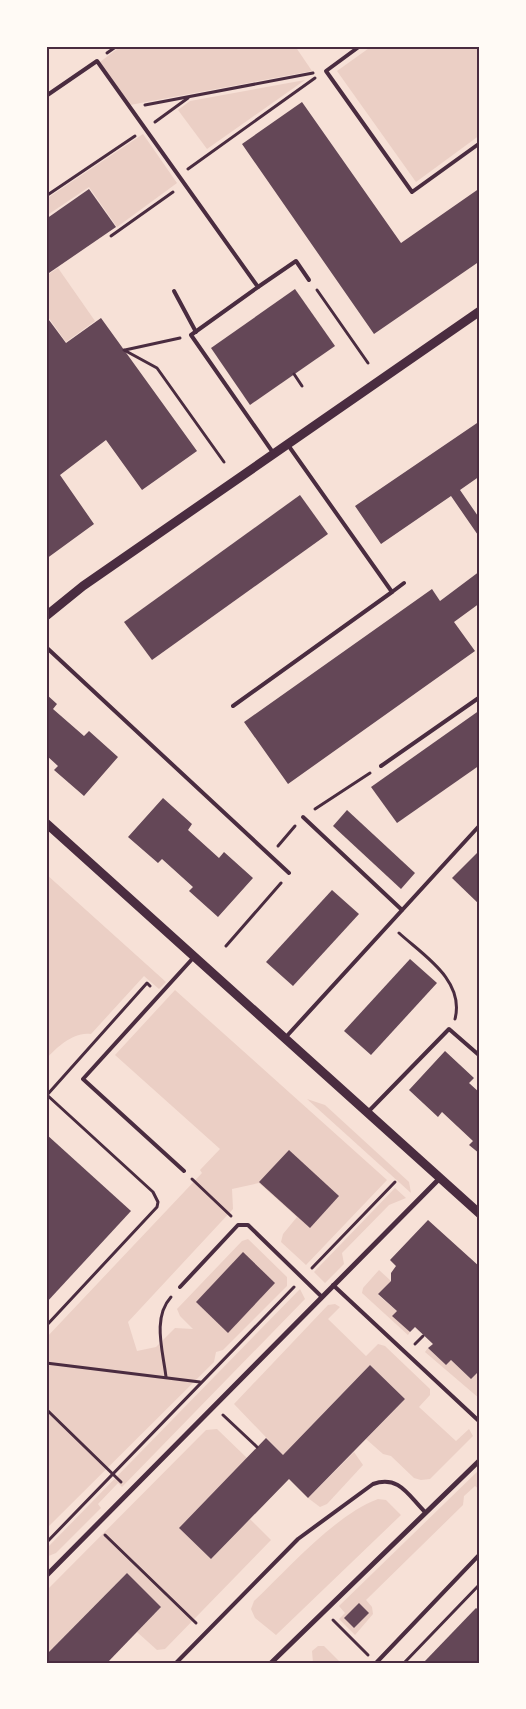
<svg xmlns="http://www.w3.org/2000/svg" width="526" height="1709" font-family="'Open Sans',sans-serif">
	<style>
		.green { fill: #ebcfc5 }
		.building { fill: #644757 }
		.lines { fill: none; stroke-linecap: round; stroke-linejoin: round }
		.path { stroke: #4a2c40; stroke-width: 3 }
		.service { stroke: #4a2c40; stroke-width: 4 }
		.minor { stroke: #4a2c40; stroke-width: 5 }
		.tertiary { stroke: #4a2c40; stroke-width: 9 }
		.neatline { fill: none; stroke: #4a2c40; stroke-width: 2 }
	</style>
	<rect width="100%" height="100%" fill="#f7e1d7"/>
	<g class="green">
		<path d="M121 46H295L312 71 130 105 100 62Z"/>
		<path d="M372 46H480V135L416 182 337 71Z"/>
		<path d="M305 80 207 149 178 110 190 101Z"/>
		<path d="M143 134 177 183 117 227 89 187 46 216V199Z"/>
		<path d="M58 268 95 321 66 342 46 314V276Z"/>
		<path d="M46 874 166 982 159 989 144 976 91 1034C74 1031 57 1047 46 1059Z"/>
		<path d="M175 990 387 1180 306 1265 281 1242 283 1234 297 1217 259 1183 232 1189 233 1209 128 1322 137 1351 156 1347 175 1328 193 1329 180 1316 177 1309 242 1241 248 1239 287 1277V1286L223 1350 216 1352 214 1362 46 1529V1338L202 1173 200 1170 220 1149 115 1055Z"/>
		<path d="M307 1099 325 1105 409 1182 411 1193Z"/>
		<path d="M395 1188 406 1198 389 1205 342 1253 344 1264 325 1283 314 1272Z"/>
		<path d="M379 1270 391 1281 378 1295 397 1311 393 1316 410 1332 408 1335 362 1293 363 1288Z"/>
		<path d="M300 1289 305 1299 122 1487 118 1483 98 1504 101 1508 56 1553 46 1557V1549Z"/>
		<path d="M335 1304 340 1307 328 1319 366 1356 378 1344 385 1346 430 1389V1395L419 1407 456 1441 469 1429 473 1436 430 1479 421 1480 414 1478 391 1456 383 1454 366 1439 405 1399 370 1365 283 1455 234 1404 328 1305Z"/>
		<path d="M428 1348 446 1365 451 1360 471 1379 480 1370V1399L425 1352Z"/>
		<path d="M217 1429 247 1458 179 1528 211 1559 250 1519 271 1540 165 1649 157 1650 137 1632 161 1607 127 1573 46 1655V1591L206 1430Z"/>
		<path d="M354 1452 363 1465 327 1504 320 1507 308 1498Z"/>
		<path d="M480 1469V1490L475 1486 464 1496 463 1505 366 1600 372 1607 373 1614 355 1635 339 1619 345 1613 339 1606Z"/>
		<path d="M378 1499 386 1500 401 1515 276 1635 255 1618 251 1609 254 1601C288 1569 335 1515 378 1499Z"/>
		<path d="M318 1646H324L341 1663H313L312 1651Z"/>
	</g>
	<g class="building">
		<path d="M302 102 401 243 480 188V261L374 334 242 144Z"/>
		<path d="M89 189 116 227 46 275V219Z"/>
		<path d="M295 289 335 346 250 405 211 348Z"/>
		<path d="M46 316 66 343 101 318 197 451 142 490 106 440 60 475 94 524 46 559Z"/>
		<path d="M480 421V476L460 490 480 519V538L451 496 381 544 355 506Z"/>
		<path d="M300 495 328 534 152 660 124 622Z"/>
		<path d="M480 571V603L454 622 475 651 288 784 244 722 432 589 440 601Z"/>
		<path d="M46 694 57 704 53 709 84 736 89 731 118 757 84 796 54 770 58 766 46 755Z"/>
		<path d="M480 710V765L397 823 371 787Z"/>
		<path d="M163 798 192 824 188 830 219 858 224 852 253 878 218 917 189 891 193 887 162 859 158 863 128 837Z"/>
		<path d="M347 810 415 873 401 889 333 826Z"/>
		<path d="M480 850V905L452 878Z"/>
		<path d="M332 890 359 914 293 986 266 962Z"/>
		<path d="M410 959 437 983 371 1055 344 1031Z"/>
		<path d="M445 1051 474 1078 469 1083 480 1093V1154L469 1145 473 1141 442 1112 438 1117 409 1090Z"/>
		<path d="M46 1134 131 1211 46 1303Z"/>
		<path d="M289 1150 339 1196 310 1228 259 1182Z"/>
		<path d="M428 1220 480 1267V1370L471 1379 451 1360 446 1365 428 1348 433 1344 415 1327 410 1332 392 1316 397 1311 378 1294 391 1281V1273L396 1266 390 1260Z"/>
		<path d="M243 1252 275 1283 228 1333 196 1302Z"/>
		<path d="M370 1365 405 1399 308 1498 289 1479 211 1559 179 1528 266 1438 283 1455Z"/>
		<path d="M127 1573 161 1607 107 1663H46V1655Z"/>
		<path d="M359 1603 369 1613 354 1628 344 1618Z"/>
		<path d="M476 1608 480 1611V1663H426L425 1661Z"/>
	</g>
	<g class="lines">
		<g class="path">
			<path d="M107 53 117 46"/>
			<path d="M145 105 313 73"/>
			<path d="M155 122 188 98"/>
			<path d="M188 169 315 78"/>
			<path d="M46 196 135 136"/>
			<path d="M111 236 173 192"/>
			<path d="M317 290 368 363"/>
			<path d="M124 350 157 368 224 462"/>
			<path d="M125 350 180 338"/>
			<path d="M294 374 302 386"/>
			<path d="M315 809 370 773"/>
			<path d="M278 846 295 826"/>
			<path d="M399 933C423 955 465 980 455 1019"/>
			<path d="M226 946 281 883"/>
			<path d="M47 1095 147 983 150 986"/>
			<path d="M192 1179 231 1216"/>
			<path d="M312 1268 395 1182"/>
			<path d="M46 1326 157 1207 158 1202 153 1192 47 1095"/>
			<path d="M415 1344 423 1336"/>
			<path d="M46 1363 200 1382"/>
			<path d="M166 1377C163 1351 152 1318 171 1297"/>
			<path d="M46 1409 121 1482"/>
			<path d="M223 1415 257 1447"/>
			<path d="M105 1535 196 1623"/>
			<path d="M46 1543 294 1287"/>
			<path d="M333 1620 368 1655"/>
			<path d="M404 1663 480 1584"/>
		</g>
		<g class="service">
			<path d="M360 46 326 71 412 192 480 143"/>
			<path d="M46 96 97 61 258 287 191 335 274 454"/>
			<path d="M258 287 296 261 309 280"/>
			<path d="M174 291 196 332"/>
			<path d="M288 445 392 592 404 583"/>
			<path d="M46 647 289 873"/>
			<path d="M233 706 392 592"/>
			<path d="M381 766 480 697"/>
			<path d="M303 817 402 910"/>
			<path d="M285 1038 480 825"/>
			<path d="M367 1113 449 1029 480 1056"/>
			<path d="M184 1171 83 1079 194 957"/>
			<path d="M333 1285 480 1422"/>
			<path d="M180 1287 238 1225H248L322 1297"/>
			<path d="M176 1663 298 1539 373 1484C399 1475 408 1495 425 1512"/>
			<path d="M376 1663 480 1554"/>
		</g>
		<g class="minor">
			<path d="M46 1576 440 1178"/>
			<path d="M271 1663 480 1460"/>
		</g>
		<g class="tertiary">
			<path d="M46 616 83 586 480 311"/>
			<path d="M46 823 480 1214"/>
		</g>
	</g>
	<rect width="526" height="1709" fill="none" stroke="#fffaf5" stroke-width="95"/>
	<rect x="48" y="48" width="430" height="1614" class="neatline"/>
</svg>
